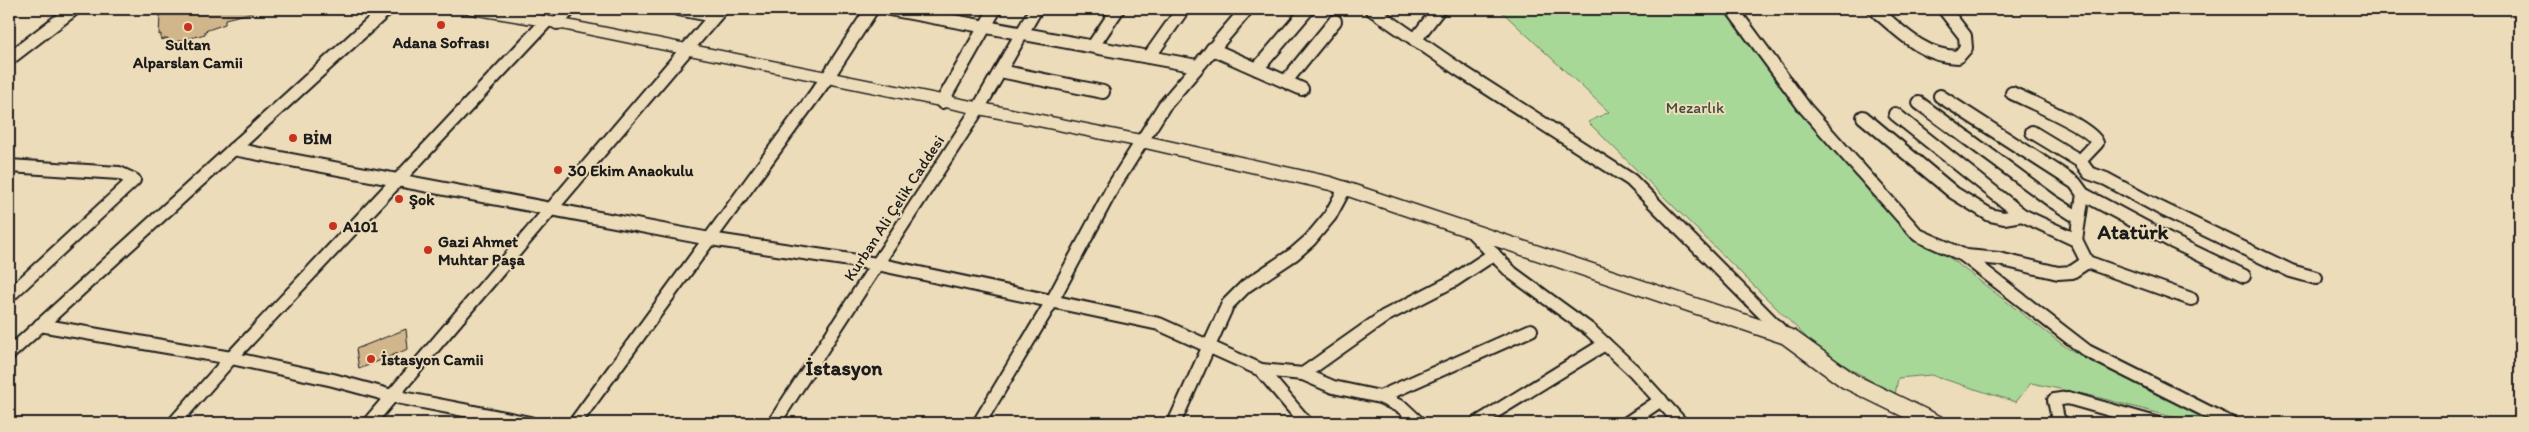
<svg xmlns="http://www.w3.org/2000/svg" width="2529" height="432" font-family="Itim,sans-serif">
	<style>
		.green { fill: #a8d898; stroke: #627a5a }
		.building { fill: #d1b68c; stroke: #1c1c1c }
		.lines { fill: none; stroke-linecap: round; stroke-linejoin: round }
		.street-casing { stroke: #1c1c1c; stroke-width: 16 }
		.secondary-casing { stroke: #1c1c1c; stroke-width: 3 }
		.street { stroke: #eddcb9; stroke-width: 12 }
		.secondary { fill: #eddcb9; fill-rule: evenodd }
		.poi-dot { fill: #c8321e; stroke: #eddcb9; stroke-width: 2 }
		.labels { text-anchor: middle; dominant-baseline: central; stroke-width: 4; stroke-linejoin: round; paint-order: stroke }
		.poi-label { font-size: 16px; font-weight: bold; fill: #1c1c1c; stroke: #eddcb9; text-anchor: start }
		.park-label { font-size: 16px; fill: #3f4b3b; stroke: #eddcb9 }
		.street-label { font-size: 16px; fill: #1c1c1c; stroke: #eddcb9 }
		.district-label { font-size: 21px; font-weight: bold; fill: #1c1c1c; stroke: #eddcb9 }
	</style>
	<rect width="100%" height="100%" fill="#eddcb9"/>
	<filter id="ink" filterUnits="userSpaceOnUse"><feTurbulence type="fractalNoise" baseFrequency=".02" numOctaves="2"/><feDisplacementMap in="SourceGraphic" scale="10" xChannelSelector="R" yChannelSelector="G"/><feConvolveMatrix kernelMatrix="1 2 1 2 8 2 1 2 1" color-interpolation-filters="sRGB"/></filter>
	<g filter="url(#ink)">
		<path class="green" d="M1499 9H1728L1825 137 1877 202 2067 348 2218 423H2195L2093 396 2031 383 2016 402 1931 375 1898 378 1895 395 1820 351 1588 122 1609 112Z"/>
		<g class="building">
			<path d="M164 9H254V12L225 19V24L205 31V34L168 44V38L161 40V34L159 35 160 15 164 14Z"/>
			<path d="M406 329 408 349 359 369 356 349Z"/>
		</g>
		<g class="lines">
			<g class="street-casing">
				<g id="street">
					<path d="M678 9 715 16"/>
					<path d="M889 9 1197 66"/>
					<path d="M1371 9 1458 69 1631 180 1786 336"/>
					<path d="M1732 9 1805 108 1918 235 1963 255 2087 351 2230 423"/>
					<path d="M1874 9C1899 30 1923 57 1958 57L1966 48 1965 36 1944 9"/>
					<path d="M557 23 570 9"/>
					<path d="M1415 40 1439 9"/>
					<path d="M1093 46 1118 9"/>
					<path d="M1212 49 1302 89"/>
					<path d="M1149 57 1183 9"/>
					<path d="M9 59 74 9"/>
					<path d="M1257 69 1308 9"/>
					<path d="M1000 71 1103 92"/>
					<path d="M1286 81 1335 21"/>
					<path d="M2012 93C2028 101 2093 128 2097 143L2080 161"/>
					<path d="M1940 96 2075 183 2083 194 2169 240 2244 276"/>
					<path d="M942 102 995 9"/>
					<path d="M1919 103 2052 201 2079 218"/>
					<path d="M1895 114 2022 215"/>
					<path d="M1863 117 1954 193 1990 215 2004 218 2022 215 2076 240 2087 262 2191 299"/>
					<path d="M2032 132 2080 161 2089 173 2106 179 2158 207 2291 271 2316 278"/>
					<path d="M233 149 710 239 877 264 1159 324 1261 370 1306 423"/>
					<path d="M9 166 119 173 134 180 9 296"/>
					<path d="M1470 230 1512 273 1590 330 1634 371 1681 423"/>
					<path d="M2076 240 2083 194"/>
					<path d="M1966 256 1999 259 2058 273 2072 272 2087 262"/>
					<path d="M40 325 231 358 333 380 392 396 530 423"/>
					<path d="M9 354 387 9"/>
					<path d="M1261 370 1303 374 1333 387 1380 397 1403 408 1419 423"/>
					<path d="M1303 374 1385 316 1453 281 1494 254"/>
					<path d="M1380 397 1531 330"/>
					<path d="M174 423 231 358 546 22"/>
					<path d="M369 423 721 9"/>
					<path d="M575 423 827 78 872 9"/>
					<path d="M774 423 978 109 1036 9"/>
					<path d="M979 423 1051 303 1113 187 1164 106 1247 9"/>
					<path d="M1174 423 1228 304 1246 286 1294 254 1310 240 1330 216 1345 188"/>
					<path d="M1477 423 1605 344"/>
					<path d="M1627 423 1661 400"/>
					<path d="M2063 423 2058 419 2054 400 2068 398 2156 423"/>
				</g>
			</g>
			<g class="secondary-casing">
				<path id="secondary" d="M463 9H503L557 18 1141 135 1331 177 1795 331 1856 375 1942 417 1945 423H1916L1842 387 1782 343 1330 190 1141 147 557 28 471 14 466 13Z"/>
			</g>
			<use href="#street" class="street"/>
			<use href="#secondary" class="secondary"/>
		</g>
	</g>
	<g class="poi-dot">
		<circle cx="441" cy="25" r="5"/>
		<circle cx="188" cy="27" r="5"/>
		<circle cx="293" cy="138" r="5"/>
		<circle cx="558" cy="170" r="5"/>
		<circle cx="399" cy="199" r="5"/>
		<circle cx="333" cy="226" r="5"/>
		<circle cx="428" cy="250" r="5"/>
		<circle cx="371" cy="359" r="5"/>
	</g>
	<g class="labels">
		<g class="poi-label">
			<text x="441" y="42" text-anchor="middle">Adana Sofrası</text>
			<text x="188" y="44" text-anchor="middle">Sultan<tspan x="188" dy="18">Alparslan Camii</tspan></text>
			<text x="303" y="138">BİM</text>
			<text x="568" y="170">30 Ekim Anaokulu</text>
			<text x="409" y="199">Şok</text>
			<text x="343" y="226">A101</text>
			<text x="438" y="241">Gazi Ahmet<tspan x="438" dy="18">Muhtar Paşa</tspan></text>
			<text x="381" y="359">İstasyon Camii</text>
		</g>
		<g class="park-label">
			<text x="1695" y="107">Mezarlık</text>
		</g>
		<g class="street-label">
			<text transform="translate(894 208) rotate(-57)">Kurban Ali Çelik Caddesi</text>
		</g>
		<g class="district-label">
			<text x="2133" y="231">Atatürk</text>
			<text x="844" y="367">İstasyon</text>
		</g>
	</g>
	<rect width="2529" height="432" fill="none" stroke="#eddcb9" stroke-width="30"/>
	<rect x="15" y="15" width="2499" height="402" fill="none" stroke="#1c1c1c" stroke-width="2" filter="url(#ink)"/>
</svg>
